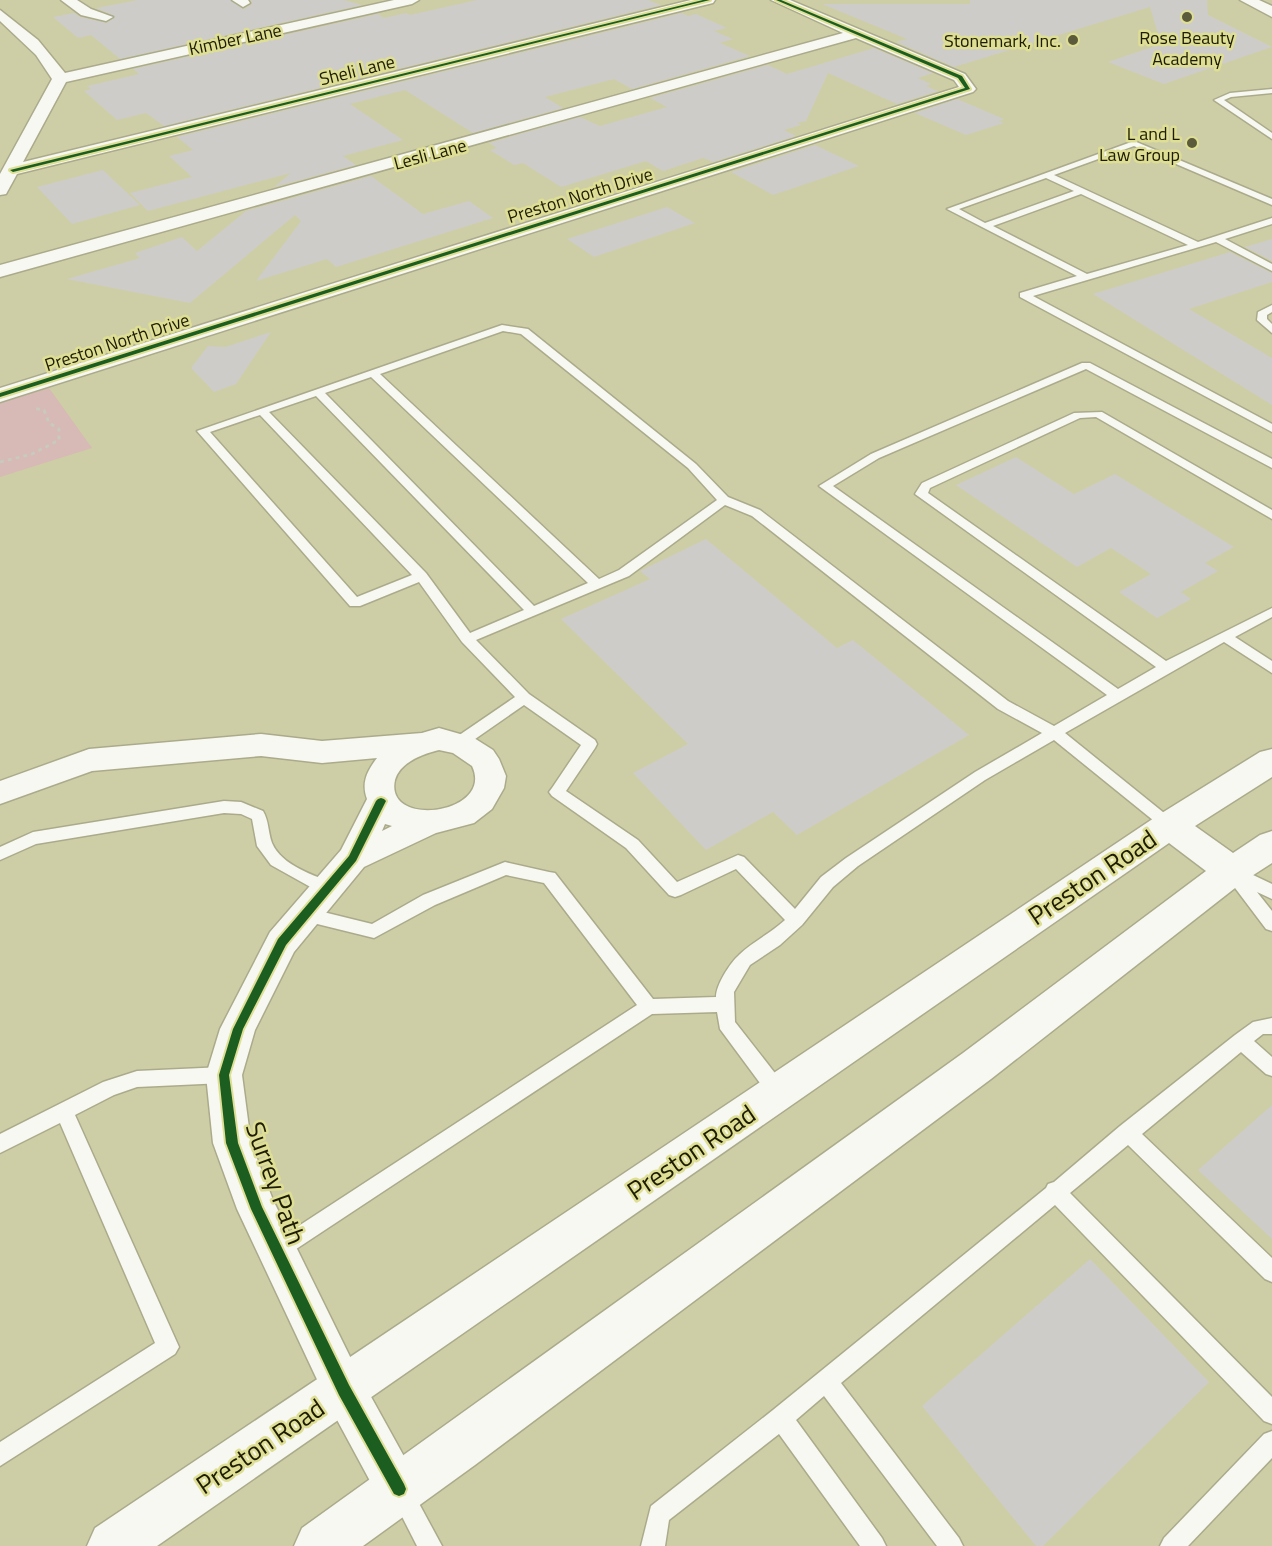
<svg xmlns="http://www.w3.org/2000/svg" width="1272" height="1546" font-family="'Titillium Web',sans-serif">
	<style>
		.green { fill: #d7b9b5 }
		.building { fill: #cdccc8 }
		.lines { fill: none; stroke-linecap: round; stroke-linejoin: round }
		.lane-casing { stroke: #abab8c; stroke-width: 3 }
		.street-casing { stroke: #abab8c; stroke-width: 3 }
		.secondary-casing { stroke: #abab8c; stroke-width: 3 }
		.primary-casing { stroke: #abab8c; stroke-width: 3 }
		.path { stroke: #c9c9bd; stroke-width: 3; stroke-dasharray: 4 4; stroke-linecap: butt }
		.lane { fill: #f8f8f2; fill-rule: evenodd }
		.street { fill: #f8f8f2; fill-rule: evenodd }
		.secondary { fill: #f8f8f2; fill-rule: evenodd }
		.primary { fill: #f8f8f2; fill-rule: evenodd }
		.cycleway-casing { stroke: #dedf95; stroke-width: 4 }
		.cycleway { fill: #1b5e20; fill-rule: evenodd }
		.poi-dot { fill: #5b5a3a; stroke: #dedf95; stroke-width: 2 }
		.labels { text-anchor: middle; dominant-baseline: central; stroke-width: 5; stroke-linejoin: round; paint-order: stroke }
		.far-poi-label { font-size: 18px; fill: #1d1c00; stroke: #dedf95; text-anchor: end }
		.far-street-label { font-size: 18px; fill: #1d1c00; stroke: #dedf95 }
		.near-street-label { font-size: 26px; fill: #1d1c00; stroke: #dedf95 }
	</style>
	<rect width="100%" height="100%" fill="#cecea6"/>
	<path class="green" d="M49 388 92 448 0 477V403Z"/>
	<g class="building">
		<path d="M138 0H230L244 9 252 4 251 0H344L362 5 120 59 91 35 78 38 53 17 74 13 80 17 107 23 115 16 96 8Z"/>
		<path d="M477 0H648L661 5 164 126 146 113 117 120 84 91 91 89 87 86 139 74 133 69 378 14 384 18 406 13 410 15Z"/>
		<path d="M970 0H1207L1208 15 1272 47 1164 84 1108 62 1161 44 1150 7 954 67 896 42 907 39 822 4H970Z"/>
		<path d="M682 13 688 16 696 14 727 28 714 31 733 39 720 43 750 56 632 89 614 79 545 97 563 108 473 133 405 90 350 104 403 140 343 156 356 165 274 187 291 173 148 211 130 193 192 177 169 156 193 150 177 137Z"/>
		<path d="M874 48 933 73 918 78 931 84 926 86 938 91 897 104 828 73 806 121 797 123 801 125 784 130 796 136 713 162 703 158 663 171 646 161 561 187 523 163 514 165 490 150 497 148 489 143 580 117 600 126 667 107 650 98 768 65 787 74Z"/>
		<path d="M957 99 1004 119 999 121 1004 123 966 135 915 113Z"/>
		<path d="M815 145 859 166 773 195 731 172Z"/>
		<path d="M103 170 140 205 72 224 37 187Z"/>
		<path d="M371 176 423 214 469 201 493 218 336 267 327 259 256 281 301 221 295 215 190 303 67 279 140 258 135 253 182 237 197 251 246 211Z"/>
		<path d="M667 207 695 223 594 257 567 239Z"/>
		<path d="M1272 239V261L1245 247Z"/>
		<path d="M1230 252 1272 273V282L1189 309 1272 358V405L1093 294Z"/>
		<path d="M271 332 236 384 214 392 191 368 208 346 225 347Z"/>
		<path d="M1016 457 1074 494 1115 474 1234 547 1205 563 1218 571 1181 592 1191 599 1157 618 1119 592 1151 574 1111 548 1077 567 956 485Z"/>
		<path d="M706 539 837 648 853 640 969 735 797 835 773 812 706 850 633 773 688 744 561 619 650 579 640 571Z"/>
		<path d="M1272 1105V1239L1198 1170Z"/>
		<path d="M1090 1259 1209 1382 1043 1546H1036L922 1406Z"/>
	</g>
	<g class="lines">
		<g class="lane-casing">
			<g id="lane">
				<path d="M1272 89V93L1231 97 1224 100 1272 133V139L1214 100 1230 93Z"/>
				<path d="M1134 141 1272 199V205L1134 146 1054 175 1198 242 1272 218V224L1225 239 1272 264V271L1216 242 1033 296 1272 424V432L1020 297V293L1077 276 947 209ZM1046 178 1074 191 985 223 959 209ZM1081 194 1188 245 1087 274 993 226Z"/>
				<path d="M1272 305V312L1267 315V319L1272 324V333L1257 320 1258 312Z"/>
				<path d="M502 325 528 329 696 464 728 497 760 510 1008 701 1054 726 1107 695 819 486 871 454 1082 363H1090L1272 459V468L1086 369 879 458 833 486 1118 689 1156 667 915 494 922 483 1074 413 1102 412 1272 510V519L1096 417 1080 418 930 488 928 493 1166 661 1272 608V617L1235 637 1272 661V673L1224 642 1065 733 1174 821 1177 825 1174 829H1164L1054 740 985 780 858 866 833 887 802 925 780 945 750 965 734 992 735 1022 785 1086 787 1092 785 1098 778 1100 771 1098 720 1029 717 1012 652 1014 278 1261 271 1258 268 1251 271 1244 637 1005 544 883 506 875 435 905 374 938 301 920 299 915 301 910 307 908 372 924 423 895 505 862 549 872 555 873 653 999 716 997C716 985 730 963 739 955 751 943 771 933 785 920L736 869 681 895 675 897 669 895 626 848 552 796 549 792 552 788 581 745 524 705 465 746H455L453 742 455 738 515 697 462 642 419 582 360 606H350L197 431ZM503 331 521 334 688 468 717 500 619 570 599 579 380 374ZM371 377 588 583 534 606 325 393ZM316 396 524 610 470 633 426 573 269 412ZM260 415 412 575 357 597 210 432ZM725 505 752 516 998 709 1042 733 975 772 846 858 821 877 795 909 744 857 738 855 677 882 638 840 566 791 595 748 597 744 595 740 529 694 476 640 629 576Z"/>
				<path d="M224 801 241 802 263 811C269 821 268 832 272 843 282 866 314 875 335 884L337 889 335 894 329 896 323 894 271 865 257 846 252 819 241 814 224 813 36 844 0 860V847L33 832Z"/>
				<path d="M1232 865 1272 884V899L1257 892 1272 911V931L1266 929 1226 876 1224 871 1226 866Z"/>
				<path d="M1272 1018V1034H1263L1254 1041 1272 1057V1076L1266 1074 1241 1052 1142 1134 1272 1258V1282L1265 1279 1128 1145 1070 1193 1272 1397V1424L1264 1421 1055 1205 841 1383 959 1538 963 1546H937L824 1396 796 1420 882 1538 886 1546H860L779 1434 669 1520 665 1546H641L651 1506 773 1410 1046 1188 1048 1184 1054 1182 1120 1126 1235 1035 1253 1022Z"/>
				<path d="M224 1067 230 1069 233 1075 230 1081 224 1083 137 1087 114 1095 75 1115 179 1347 175 1354 0 1466V1442L155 1343 60 1123 0 1153V1134L103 1082 137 1071Z"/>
				<path d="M1272 1431V1458L1188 1546H1160L1164 1538 1264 1434Z"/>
				<path d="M401 1482 409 1485 442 1546H417L390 1493 393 1485Z"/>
			</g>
		</g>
		<g class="street-casing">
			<g id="street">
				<path d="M61 0H77L91 9 113 17 106 21 81 15Z"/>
				<path d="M232 0H248L250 3 243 7Z"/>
				<path d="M394 0H419L412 4 66 82 23 162 691 0H715L713 3 17 174 6 194 0 195V174L52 79 36 55 0 21V10L38 40 65 73Z"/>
				<path d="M771 0H790L965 74 976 89 973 92 0 402V388L959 87 954 80 856 38 0 277V265L843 33Z"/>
				<path d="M439 728 474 738 493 750 499 759 506 776 504 788 492 809 474 823 436 833 364 867 294 952 255 1030 242 1075 251 1143 273 1200 359 1375 422 1489 415 1505 399 1512 383 1505 329 1405 237 1209 213 1143 206 1075 220 1029 270 932 341 850 367 799C361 783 367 771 377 758L322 763 261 756 92 771 0 804V781L89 749 261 734 322 741 422 733ZM439 750 453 753 472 766C495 814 384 829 395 780 400 762 423 754 439 750ZM385 824 392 826 382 831Z"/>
			</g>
		</g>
		<g class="secondary-casing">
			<path id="secondary" d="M1240 0H1259L1272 6V17Z"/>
		</g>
		<g class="primary-casing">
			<path id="primary" d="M1272 749V777L1195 826 1233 853 1260 835 1272 831V863L1244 881 991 1079 475 1465 363 1546H294L302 1528 963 1053 1206 871 1169 843 157 1546H87L95 1528 1157 816 1260 752Z"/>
		</g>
		<path class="path" d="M0 462 32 454 59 440V429L49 423 44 410 32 408"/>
		<use href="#lane" class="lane"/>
		<use href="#street" class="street"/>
		<use href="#secondary" class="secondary"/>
		<use href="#primary" class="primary"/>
		<g class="cycleway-casing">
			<g id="cycleway">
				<path d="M703 0H710L13 172 10 170Z"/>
				<path d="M776 0H781L962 76 970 89 0 397V393L965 88 958 78Z"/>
				<path d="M381 798 384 799 386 801 356 861 286 945 243 1029 229 1075 238 1143 262 1207 349 1385 404 1484 406 1489 404 1494 399 1496 394 1494 339 1395 251 1209 226 1143 219 1075 233 1029 278 939 349 856 376 801 378 799Z"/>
			</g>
		</g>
		<use href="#cycleway" class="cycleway"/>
	</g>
	<g class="poi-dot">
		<circle cx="1187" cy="17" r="6"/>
		<circle cx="1073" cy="40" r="6"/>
		<circle cx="1192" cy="143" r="6"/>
	</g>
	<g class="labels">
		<g class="far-poi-label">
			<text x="1187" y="37" text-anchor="middle">Rose Beauty<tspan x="1187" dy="21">Academy</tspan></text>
			<text x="1061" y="40">Stonemark, Inc.</text>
			<text x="1180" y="133">L and L<tspan x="1180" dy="21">Law Group</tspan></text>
		</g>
		<g class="far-street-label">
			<text transform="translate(235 39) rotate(-12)">Kimber Lane</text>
			<text transform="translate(357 70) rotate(-14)">Sheli Lane</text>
			<text transform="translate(430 154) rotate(-15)">Lesli Lane</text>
			<text transform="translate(580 195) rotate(-17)">Preston North Drive</text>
			<text transform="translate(117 342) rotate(-18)">Preston North Drive</text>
		</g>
		<g class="near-street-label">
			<text transform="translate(1092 877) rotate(-34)">Preston Road</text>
			<text transform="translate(691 1152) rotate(-34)">Preston Road</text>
			<text transform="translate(276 1183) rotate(70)">Surrey Path</text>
			<text transform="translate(260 1446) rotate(-34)">Preston Road</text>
		</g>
	</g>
</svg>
